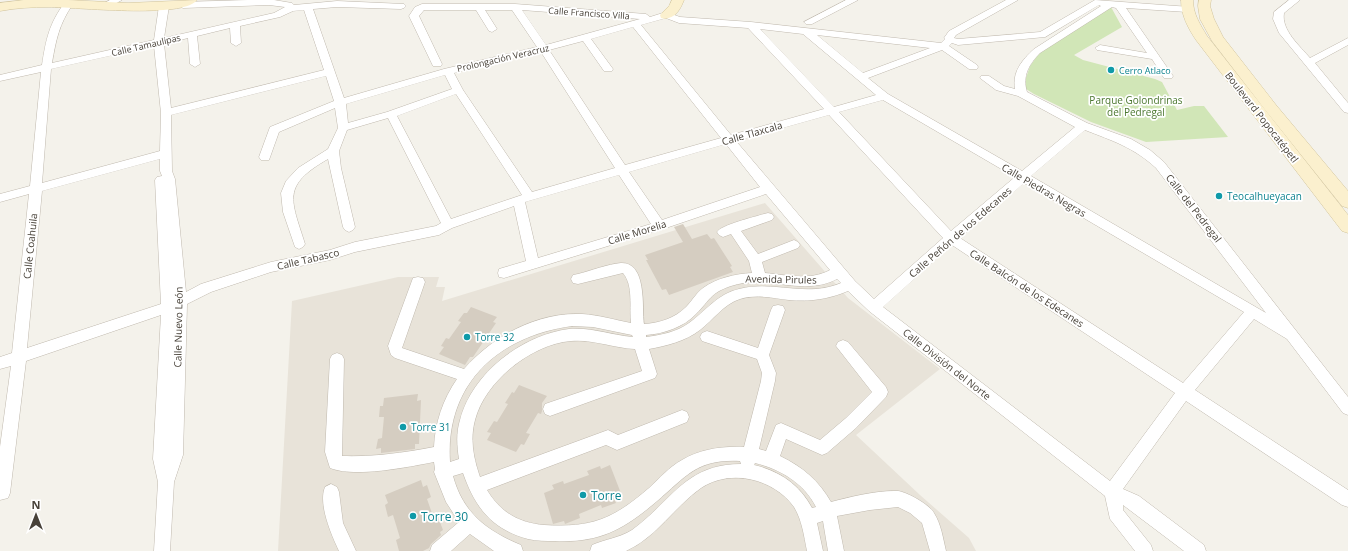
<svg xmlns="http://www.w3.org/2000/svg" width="1348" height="551" font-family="'Open Sans',sans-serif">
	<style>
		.residential { fill: #e8e3d9 }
		.green { fill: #d1e6b7 }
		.building { fill: #d5cdc1 }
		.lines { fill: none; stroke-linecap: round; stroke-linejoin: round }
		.street-casing { stroke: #c0b9ae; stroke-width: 1 }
		.secondary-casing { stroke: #d1c49d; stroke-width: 1 }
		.street { fill: #fff; fill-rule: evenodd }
		.secondary { fill: #fbf0ce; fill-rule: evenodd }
		.culture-dot { fill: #0f9aa8; stroke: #fff; stroke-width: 1.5 }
		.labels { text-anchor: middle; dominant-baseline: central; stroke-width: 3.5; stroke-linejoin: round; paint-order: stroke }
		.far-street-label { font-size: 9px; fill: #484239; stroke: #fff }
		.far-culture-label { font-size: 9px; fill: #0d838f; stroke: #fff; text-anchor: start }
		.park-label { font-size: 10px; fill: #4b772f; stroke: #fff }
		.street-label { font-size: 10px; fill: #484239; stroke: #fff }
		.culture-label { font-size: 10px; fill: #0d838f; stroke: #fff; text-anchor: start }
		.near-culture-label { font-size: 12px; fill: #0d838f; stroke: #fff; text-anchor: start }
	</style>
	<rect width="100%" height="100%" fill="#f4f2eb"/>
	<path class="residential" d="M765 203 848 298 940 369 856 435 920 495 969 538 976 551H278L292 301 398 277H439L436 287H445L442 301Z"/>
	<path class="green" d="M1111 7 1122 27 1074 55 1083 60 1155 79 1162 82 1177 110 1194 106H1204L1228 137 1146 142 1091 122 1034 94 1023 87 1030 66 1043 48Z"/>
	<g class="building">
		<path d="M683 224 692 239 707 234 711 239 714 238 732 266 730 267 733 272 669 295 666 289 662 290 646 260H648L645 255 683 242 674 227Z"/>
		<path d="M471 307 497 317 493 322 496 323 473 357H470L465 365 439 354 444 347 441 346 446 338 449 339 461 322 458 321 464 313H467Z"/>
		<path d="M519 385 547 396 542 403V411L541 414 538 413 526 433 530 434 524 445 521 444 516 452 487 440 491 433 487 432 494 421 497 422 508 404 505 403 512 392 514 393Z"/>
		<path d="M418 394 417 401 421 400 419 444H415V449L381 453V448L376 449 378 439 382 438 384 417H379L380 406H383L384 398Z"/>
		<path d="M610 465 622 496 614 499 616 503 602 508 601 505 579 514 580 518 565 524 564 521 553 524 544 493 554 489 552 485 563 481 564 484 589 475 587 471 600 466 601 469Z"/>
		<path d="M421 480 423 487 427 485 431 497 427 499 434 519 438 517 443 530 440 532 441 535 431 544 429 548 423 551H399L396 540 400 538 393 515 388 517 385 505 388 503 385 495Z"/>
	</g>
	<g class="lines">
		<g class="street-casing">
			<g id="street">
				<path d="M110 0H122L107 8H101L99 6Z"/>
				<path d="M248 0H274L292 3 294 5 337 1 404 4 406 6 404 8 401 9 337 7 313 9 344 98 444 69 537 47 512 10H485L497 29 492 32 489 31 476 10H424L419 16 442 64 441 66H433L409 16 415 7 422 4H515L646 14 650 17 666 12 680 17 751 22 941 43 945 39 944 38 949 31 1006 0H1018L956 35 954 38 958 39 1040 32 1095 0 1190 7 1192 9 1187 12 1126 8 1173 76 1172 78H1164L1152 59 1097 50 1095 48 1100 45 1147 53 1116 8 1112 7 1040 53C1029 64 1022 76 1027 92L1087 123 1131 139 1150 150 1164 162 1348 397V415L1343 413 1287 339 1254 319 1195 390 1348 490V507L1342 505 1186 401 1123 489 1139 496 1204 545 1206 551H1184L1123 505V510L1151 545 1153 551H1135L1110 519 1105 496 869 311 848 291C829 299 810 302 789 300 773 298 756 294 740 299 724 304 713 320 700 330 686 341 666 346 649 349L657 374 655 378 550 416 545 414 543 409 545 404 642 371 635 349C613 348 593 339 571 341 532 344 485 381 475 420 470 438 473 456 479 474L480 477 608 430 618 435 682 410 687 412 689 417 687 422 617 450 606 445 487 490C500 512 519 523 544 525 592 528 613 519 649 488 660 478 669 467 682 460 700 449 723 446 744 447L761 381 762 373 757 359 702 341 700 337 702 333 707 331 758 348 771 310 773 306 778 305 783 306 785 310 769 355 776 373 775 381 759 449 766 451 776 425 781 423 820 440 846 418 872 392 836 346 838 342 843 340 848 342 886 387 888 392 886 397 856 428 827 453 822 455 786 439 780 456C803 467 819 481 831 502 849 497 879 490 898 491 907 492 930 505 934 513 941 524 943 538 946 551H930L922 523 910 513 898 507 870 510 837 516 844 551H828L823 521 817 523 823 551H807C804 536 802 520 794 507 774 479 731 468 701 488 674 507 657 537 626 551H590L592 545C606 539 619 538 632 530 672 501 685 464 741 464L740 461C696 459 687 476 656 502 623 530 599 543 555 541 546 541 537 541 528 539 491 529 475 507 463 473L453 476C463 513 487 531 521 545L523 551H494L470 534 451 551H430L432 545 459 522 446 502 434 472 435 469 434 462C408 467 355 478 330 468L325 452 330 359 332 355 337 353 342 355 344 359 342 456C373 457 403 453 434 447 435 423 443 399 457 379L395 358 391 355 388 346 413 278 418 277 423 278 425 282 402 348 464 369C493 336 537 312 582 314 599 315 615 320 631 323 629 308 634 286 623 273L578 284 573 283 571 279 573 275 578 274C590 271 608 264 621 263 647 262 642 307 644 324 660 323 675 318 686 307 692 301 696 293 703 288 717 278 735 274 752 273L749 261 731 234 723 237 719 235 717 232C721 225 754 217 764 214L768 213 772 214 774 217 772 220 741 231 758 254 794 240 798 242 800 245 798 248 762 262 765 273C787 275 810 281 830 270L766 194 663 229 504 278 499 277 498 273 499 269 526 261 514 206 452 228 439 235 355 252 330 260 271 272 211 292 187 304 183 455 174 482 170 551H154L158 482 153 459 161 315 26 361 10 493 8 498 0 500V447L11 366 0 369V357L12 353 29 194 0 202V194L30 186 41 72 0 81V75L42 65C46 39 49 24 65 2L68 1 73 4C59 24 56 40 52 63L154 40 159 6 164 3 169 6 164 38 274 13 285 7 269 5 183 8 178 5 183 2ZM1099 5 1101 6 1034 49C1022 60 1012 72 1015 89L1004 86 989 76H981L980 78 996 90 1018 96 1075 127 1022 171 888 94 868 78 942 50 969 69H977L978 67 977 65 949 46 952 43 958 45 1045 37ZM304 10 324 70 171 108 164 44 188 38 190 64 195 67 200 64 197 36 230 28 231 43 236 46 241 43 240 26 280 17 293 11ZM522 10 640 19 546 45ZM666 18 679 23 748 28 824 109 731 135 641 25ZM633 27 721 138 625 165 549 50 583 41 604 71H612L613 69 591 39ZM760 29 803 34 876 95 834 107ZM817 35 930 48 863 73ZM154 46 161 113 160 151 42 183 51 69ZM541 52 615 168 532 192 463 90 454 73ZM445 75 452 89 387 112 348 123 346 104ZM326 76 334 101 270 127 259 157 261 160H269L279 132 335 108 338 128 328 149 298 168 286 181 281 193 283 212 295 247 299 249 303 247 305 244C291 199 281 186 328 159L343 227 345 230 349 232 353 230 355 227 341 168 339 151 347 130 388 118 441 223 436 226 355 242 330 250 271 262 201 284 186 292 175 179 172 171 171 115ZM456 94 522 195 451 219 397 116ZM883 100 1015 177 951 231 839 112ZM829 115 943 238 874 299 855 281 736 141ZM1085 130C1113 141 1133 147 1156 168L1266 313 1031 176ZM726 144 760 187 662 220 629 172ZM160 159V171L162 176 157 177 155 180 161 304 27 348 42 191ZM619 175 651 224 538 258 525 202ZM1024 183 1244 312 1183 383 960 238ZM952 245 1175 393 1110 481 883 307ZM837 279 841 283C806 298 773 280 739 289 717 294 706 311 689 323 677 332 661 335 646 337V335C663 334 684 327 696 314 710 300 710 293 731 286 767 274 803 297 837 279ZM572 326 593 327 632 335 633 337C611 335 591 327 569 329 522 335 472 373 460 420 456 433 457 446 459 459L450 462C445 384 498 336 572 326ZM755 463C780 469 804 483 816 507L812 508C800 485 780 471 754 465Z"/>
				<path d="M846 0H858L812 24H806L804 22Z"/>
				<path d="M1289 0H1300L1284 13C1281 30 1300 46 1310 58L1348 38V45L1315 63 1348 103V113L1344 112 1279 33 1273 19 1274 12Z"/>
				<path d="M331 484 337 487 339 492 343 523 356 551H339C331 534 318 504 325 487Z"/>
			</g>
		</g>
		<g class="secondary-casing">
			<g id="secondary">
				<path d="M24 0H68L128 3 197 0C184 19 74 7 49 7 32 7 16 8 0 11V3Z"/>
				<path d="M672 0H684C680 10 674 21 661 18L660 15 669 6Z"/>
				<path d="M1181 0H1193C1193 14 1200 24 1207 36L1348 215V233L1342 231 1196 40C1188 28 1181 15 1181 0Z"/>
				<path d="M1199 0H1211L1210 6 1214 19 1223 37 1276 105 1348 191V208L1342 206 1266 111 1212 41 1200 19 1198 6Z"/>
			</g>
		</g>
		<use href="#street" class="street"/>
		<use href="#secondary" class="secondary"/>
	</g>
	<g class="culture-dot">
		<circle cx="1111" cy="70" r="4"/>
		<circle cx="1219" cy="196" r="4"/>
		<circle cx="467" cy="337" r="4"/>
		<circle cx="403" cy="427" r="4"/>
		<circle cx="583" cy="495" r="4"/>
		<circle cx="413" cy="516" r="4"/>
	</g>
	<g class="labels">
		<g class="far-street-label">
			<text transform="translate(589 13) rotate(4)">Calle Francisco Villa</text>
			<text transform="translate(146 45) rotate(-13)">Calle Tamaulipas</text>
			<text transform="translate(503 58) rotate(-13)">Prolongación Veracruz</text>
		</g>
		<g class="far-culture-label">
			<text x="1119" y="70">Cerro Atlaco</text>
		</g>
		<g class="park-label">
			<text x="1136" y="100">Parque Golondrinas<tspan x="1136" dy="12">del Pedregal</tspan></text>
		</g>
		<g class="street-label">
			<text transform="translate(1262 117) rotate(52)">Boulevard Popocatépetl</text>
			<text transform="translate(752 133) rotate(-16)">Calle Tlaxcala</text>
			<text transform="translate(1044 190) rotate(30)">Calle Piedras Negras</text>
			<text transform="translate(1194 208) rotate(52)">Calle del Pedregal</text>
			<text transform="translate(637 232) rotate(-17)">Calle Morelia</text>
			<text transform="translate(960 232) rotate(-41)">Calle Peñón de los Edecanes</text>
			<text transform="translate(30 246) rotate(-84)">Calle Coahuila</text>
			<text transform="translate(308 259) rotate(-13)">Calle Tabasco</text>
			<text transform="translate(781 279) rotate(1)">Avenida Pirules</text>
			<text transform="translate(1027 288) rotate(33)">Calle Balcón de los Edecanes</text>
			<text transform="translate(178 327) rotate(-89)">Calle Nuevo León</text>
			<text transform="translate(947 364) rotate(38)">Calle División del Norte</text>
		</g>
		<g class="culture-label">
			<text x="1227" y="196">Teocalhueyacan</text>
			<text x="475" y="337">Torre 32</text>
			<text x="411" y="427">Torre 31</text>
		</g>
		<g class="near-culture-label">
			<text x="591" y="495">Torre</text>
			<text x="421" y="516">Torre 30</text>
		</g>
	</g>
	<g transform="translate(36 515)" stroke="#ffffff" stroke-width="3" paint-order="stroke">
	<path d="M0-3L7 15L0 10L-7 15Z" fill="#484239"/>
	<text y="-6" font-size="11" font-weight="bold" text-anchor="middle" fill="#484239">N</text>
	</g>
</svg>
